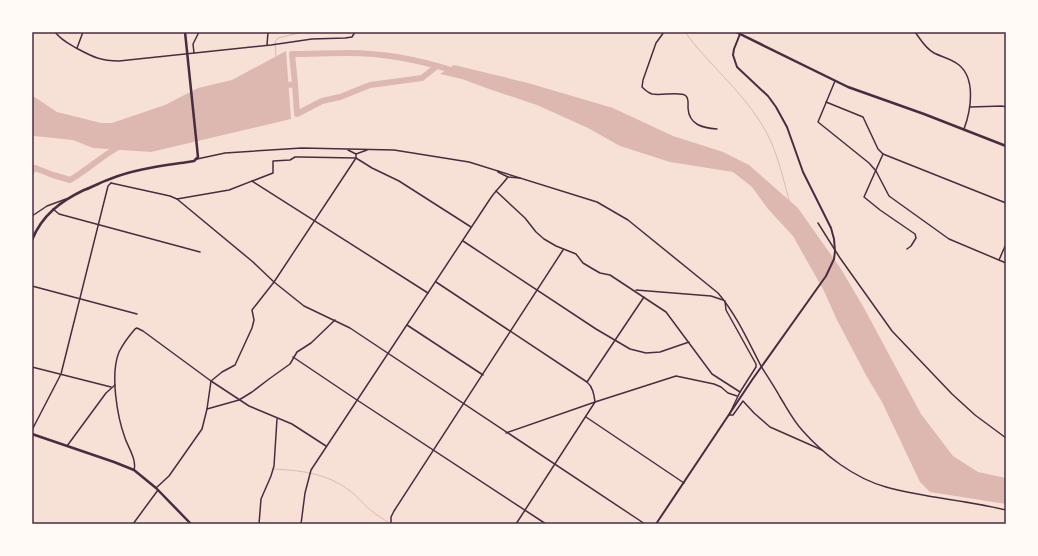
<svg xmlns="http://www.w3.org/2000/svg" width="1038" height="556" font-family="'Varela Round',sans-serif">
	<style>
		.water { fill: #dcb8b0 }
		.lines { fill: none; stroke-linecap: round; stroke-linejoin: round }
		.stream { stroke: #dcb8b0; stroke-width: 1 }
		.river { stroke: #dcb8b0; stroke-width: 6 }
		.minor { stroke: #4a2c40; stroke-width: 1.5 }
		.tertiary { stroke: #4a2c40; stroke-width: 2 }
		.secondary { stroke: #4a2c40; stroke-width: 2.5 }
		.primary { stroke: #4a2c40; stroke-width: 2.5 }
		.neatline { fill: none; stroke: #4a2c40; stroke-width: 1.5 }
	</style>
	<rect width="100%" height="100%" fill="#f7e1d7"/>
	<g class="water">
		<path d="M286 51 291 119 151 152 93 148 73 140 34 136 32 134V94L33 96 57 112 101 123H112L165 105 198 88 232 80Z"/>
		<path d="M454 65 528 83 613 108 673 136 723 152 749 165 798 208 841 269 864 308 921 414 953 456 978 472 1006 478V504L930 492 920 482 882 402 867 377 837 320 824 291 793 236 768 209 752 187 733 172 670 162 620 146 588 128 537 105 489 89 462 79 440 74Z"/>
	</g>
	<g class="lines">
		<g class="stream">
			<path d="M685 32C708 64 740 89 761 123 776 146 782 174 789 200"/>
			<path d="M276 56 275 42 278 38 303 32"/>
			<path d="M272 469C299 470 327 473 350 491 357 496 362 502 368 508 375 514 383 519 391 524"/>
		</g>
		<g class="river">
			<path d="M295 84 297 114 322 101 340 97 370 85 422 78 437 66"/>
			<path d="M281 86 295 84 292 54C311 54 329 53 348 53 383 53 420 60 454 71"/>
			<path d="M32 171 35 168 53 175 70 180C87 170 102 156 120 146"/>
		</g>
		<g class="minor">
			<path d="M55 32C62 41 68 43 78 49 93 57 101 61 119 61L271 45 312 39 345 38 352 37 355 32"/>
			<path d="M127 32H159"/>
			<path d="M664 32 656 43 643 80 642 87C645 90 649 93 652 94 661 96 681 91 686 96 689 99 688 104 688 108 689 125 703 128 717 129"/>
			<path d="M915 32C921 40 925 48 934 53 942 57 952 59 959 65 976 79 971 110 964 129"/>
			<path d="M267 45 268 32"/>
			<path d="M77 48 83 32"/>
			<path d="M194 53 193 44 199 32"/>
			<path d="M835 81 818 122 869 163 876 171 889 196 949 239 1006 263"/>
			<path d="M826 102 863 117 878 149 883 154 1006 203"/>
			<path d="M970 107 1002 106 1006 107"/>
			<path d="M348 150 356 154 367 150"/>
			<path d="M883 154 864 197 880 210 915 234 916 238 911 246 907 249"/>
			<path d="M197 159 225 153 302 148 394 150 469 162 597 202 628 220 718 293C736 314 748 341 761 366 767 376 774 386 780 397 787 408 793 420 802 430 824 455 854 478 886 487 925 498 967 500 1006 510"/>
			<path d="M498 171V172L508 177 520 178"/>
			<path d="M252 181 428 293"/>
			<path d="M111 183 170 196 177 199 253 262 274 282 304 306 350 328 645 524"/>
			<path d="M496 191 525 218 536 232 544 239 556 246 576 254 583 263 593 269 600 273 610 275 666 312 712 374 740 392"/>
			<path d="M177 199 229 190 273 173V161L290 160 295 157H300L356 158 372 168 399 181 471 227"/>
			<path d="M53 209 59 214 200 252"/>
			<path d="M32 216 47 206 66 199"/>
			<path d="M818 223 840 258 892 331 952 394 975 415 1006 438"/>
			<path d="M463 241 596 329 630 349 646 353 660 352 689 342"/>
			<path d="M999 260 1006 244"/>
			<path d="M436 282 587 382C593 387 594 395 595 402L516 524"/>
			<path d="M32 286 137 314"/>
			<path d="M636 290 711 296 723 300"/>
			<path d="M725 301 726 310 756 364V367L740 392 729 415H733L743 401 754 413 770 427 822 450"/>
			<path d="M407 325 483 375"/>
			<path d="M293 357 357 400 546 524"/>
			<path d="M32 367 111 387"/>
			<path d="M587 382 644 297"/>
			<path d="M207 409 239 400 252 392 269 379 290 364 297 352 311 343 335 320"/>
			<path d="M586 417 684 483"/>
			<path d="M32 430 61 374 108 186 111 183"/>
			<path d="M506 433 595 402 676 376 714 384 721 387 728 393 737 396"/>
			<path d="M67 446 106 393 115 385"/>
			<path d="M134 470C137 460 128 447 125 438 117 416 110 374 119 352 123 344 129 336 135 329L137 328 143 331 211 381 249 406 292 424 326 446"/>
			<path d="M156 488 169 476 202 429 207 409 211 381 222 372 235 365 252 328 254 320 252 310 274 282 356 158V154"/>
			<path d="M133 524 158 490"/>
			<path d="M259 524 261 499 271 476 274 466 277 419"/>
			<path d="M301 524 305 493 311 470 490 199C495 191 502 185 508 177"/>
			<path d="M391 524V517L394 511 563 250"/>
		</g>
		<path class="tertiary" d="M656 524 752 380 826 276 834 259 835 251 834 239 831 228 803 172 787 127 776 107 768 96 737 67 733 55 734 49 740 34"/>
		<path class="secondary" d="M32 434 114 462 134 470 156 488 191 524"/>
		<g class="primary">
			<path d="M736 32 848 87 924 114 1006 146"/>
			<path d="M32 240C42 215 61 201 84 190 93 187 101 182 110 179 135 169 162 166 188 162L194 161 198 157 185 32"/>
		</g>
	</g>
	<rect width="1038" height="556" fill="none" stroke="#fffaf5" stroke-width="66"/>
	<rect x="33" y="33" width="972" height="490" class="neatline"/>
</svg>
